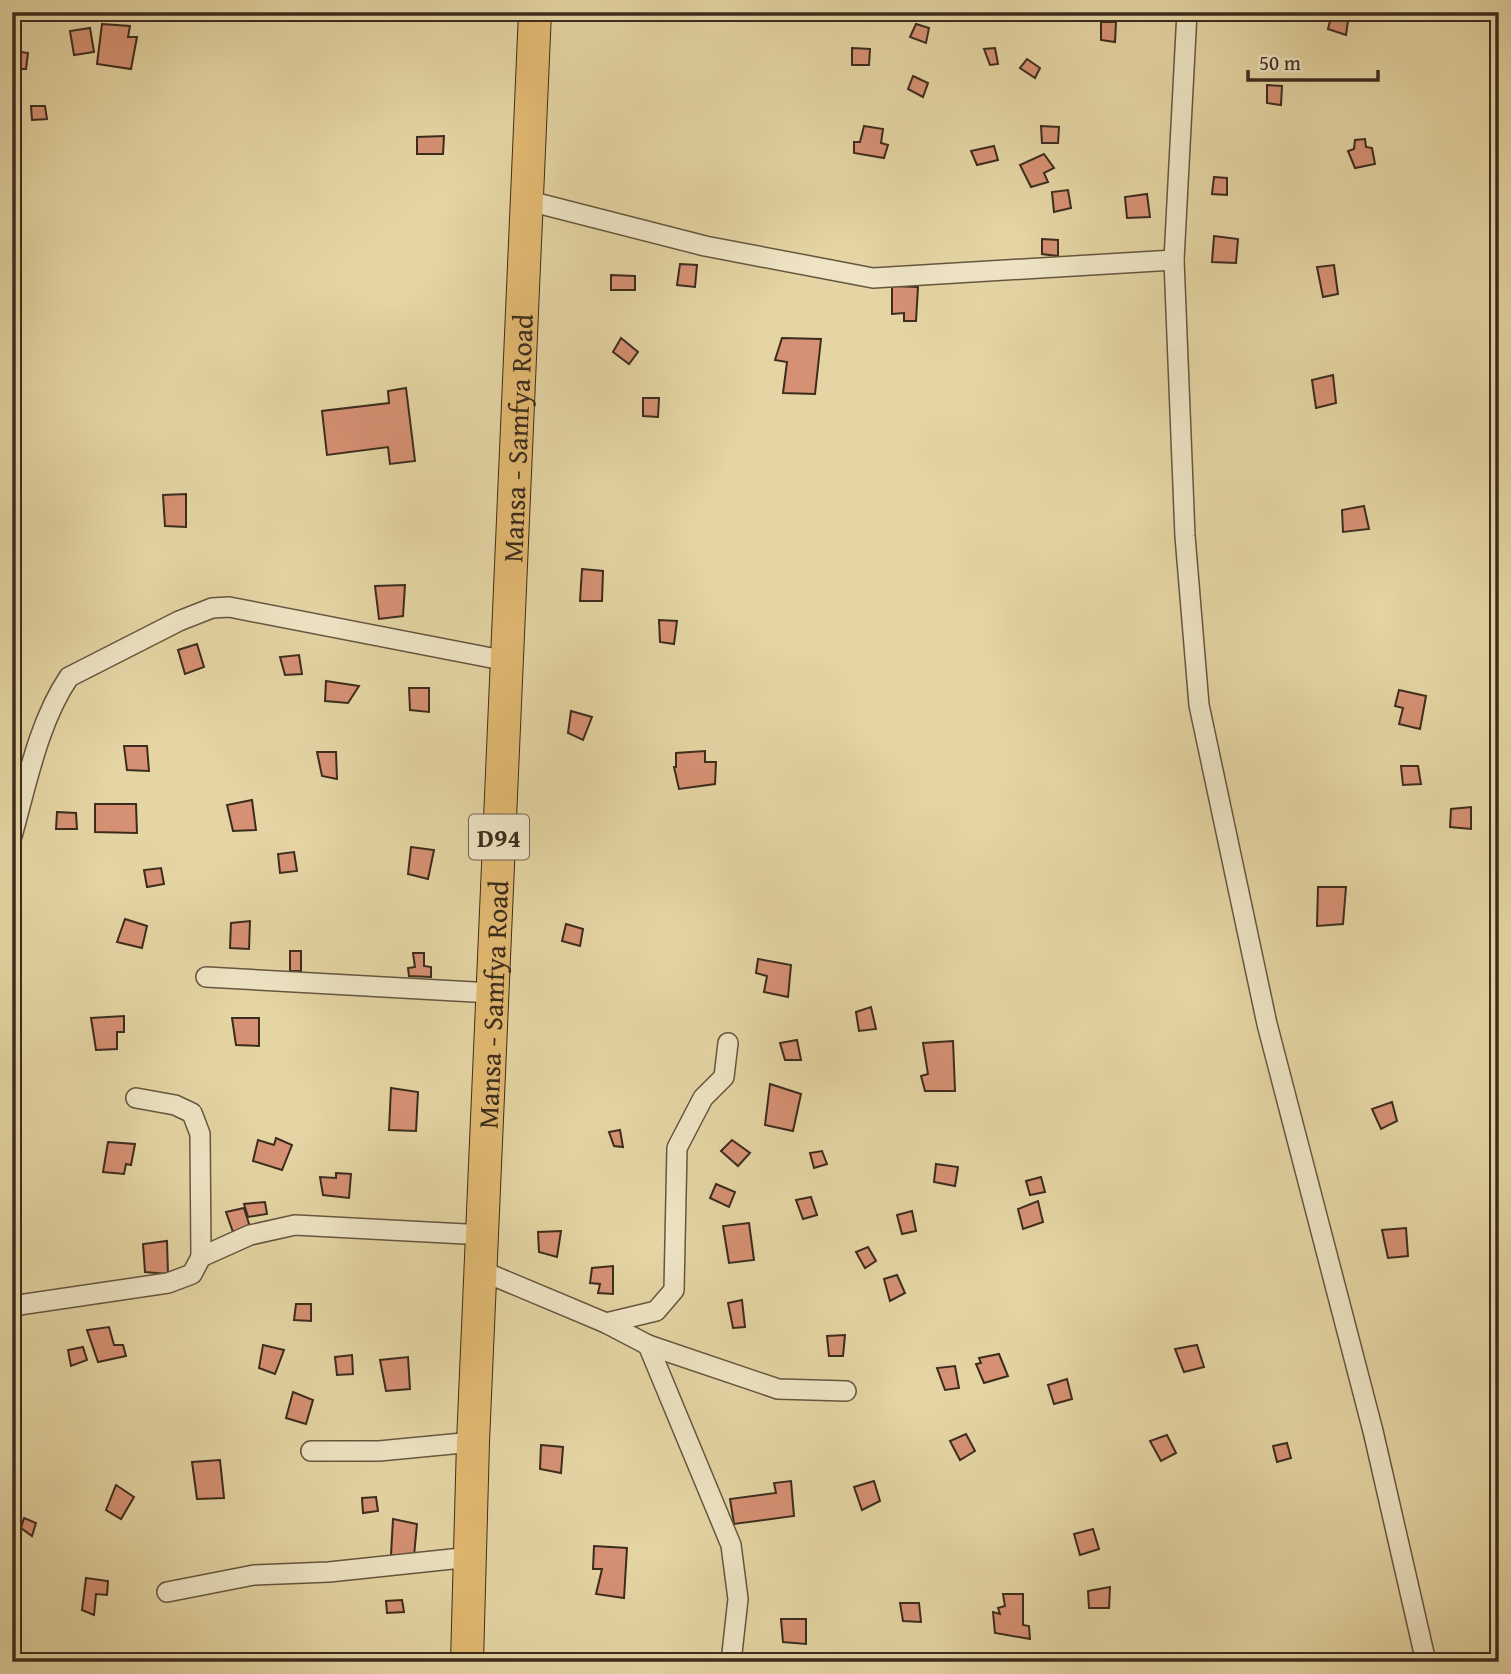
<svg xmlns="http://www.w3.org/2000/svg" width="1511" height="1674" font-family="'Gentium Book Plus',serif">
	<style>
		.building { fill: #d69174; stroke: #3c2c1d; stroke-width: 2 }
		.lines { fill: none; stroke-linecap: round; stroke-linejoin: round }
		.street-casing { stroke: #66563f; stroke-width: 22 }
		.primary-casing { stroke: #3c2c1d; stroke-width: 34 }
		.street { stroke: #eee4c4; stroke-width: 19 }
		.primary { stroke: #e2ba72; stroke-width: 32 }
		.labels { text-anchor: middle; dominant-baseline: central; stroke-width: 5; stroke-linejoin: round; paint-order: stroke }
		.shield { fill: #eee4c4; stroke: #71634f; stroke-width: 2 }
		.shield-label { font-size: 26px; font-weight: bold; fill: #3c2c1d }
		.street-label { font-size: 28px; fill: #3c2c1d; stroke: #eee4c4 }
	</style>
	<rect width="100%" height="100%" fill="#e5d5a4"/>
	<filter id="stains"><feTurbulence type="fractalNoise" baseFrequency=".00286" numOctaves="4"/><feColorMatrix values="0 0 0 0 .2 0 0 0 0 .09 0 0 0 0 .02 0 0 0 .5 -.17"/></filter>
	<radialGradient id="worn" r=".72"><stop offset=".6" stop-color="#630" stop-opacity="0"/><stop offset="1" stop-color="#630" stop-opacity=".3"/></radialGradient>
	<g class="building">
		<path d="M671 12H706L705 18 671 15Z"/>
		<path d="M1081 12H1115V21L1081 17Z"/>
		<path d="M1331 17 1348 21 1346 35 1328 29Z"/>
		<path d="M1101 22H1116L1115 42 1101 40Z"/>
		<path d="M102 24 130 26 128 37H137L131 69 97 64Z"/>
		<path d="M916 24 929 28 926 43 910 37Z"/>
		<path d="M90 28 94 52 74 55 70 31Z"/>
		<path d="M852 48 870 49 869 65H852Z"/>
		<path d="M995 48 998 64 990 65 984 49Z"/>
		<path d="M14 51 28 53 26 69H12Z"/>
		<path d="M1027 59 1040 68 1035 78 1020 68Z"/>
		<path d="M913 76 928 83 923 97 908 89Z"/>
		<path d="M1267 85 1282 86 1281 105 1267 103Z"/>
		<path d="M31 106H45L47 119 32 120Z"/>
		<path d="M864 126 883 129 881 143 888 145 884 158 854 153V142H860Z"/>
		<path d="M1041 126 1059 127 1058 143H1042Z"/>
		<path d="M444 136 443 154H417V137Z"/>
		<path d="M1365 139 1366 147 1372 148 1375 164 1355 168 1348 151 1354 149 1355 140Z"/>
		<path d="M994 146 998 160 977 165 971 151Z"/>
		<path d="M1044 154 1054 168 1044 173 1048 182 1031 187 1020 165Z"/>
		<path d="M1214 177 1227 178V195L1212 194Z"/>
		<path d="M1068 190 1071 208 1054 212 1052 192Z"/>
		<path d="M1147 194 1150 217 1127 218 1125 197Z"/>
		<path d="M1214 236 1238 239 1236 263 1212 262Z"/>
		<path d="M1042 239 1058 240V256L1042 254Z"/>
		<path d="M680 264 697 265 695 287 677 285Z"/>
		<path d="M1334 265 1338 294 1323 297 1317 267Z"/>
		<path d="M611 275 635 276V290H611Z"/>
		<path d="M892 286 918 287 916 321H904V313L892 314Z"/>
		<path d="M621 338 638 352 629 364 613 352Z"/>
		<path d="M782 338 821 339 815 394 783 393 787 362 775 360Z"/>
		<path d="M1333 375 1336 403 1316 408 1312 380Z"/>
		<path d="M406 388 415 461 390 464 388 447 327 455 322 411 389 403 388 391Z"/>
		<path d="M643 398H659L658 417 643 416Z"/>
		<path d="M186 494V527L165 526 163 495Z"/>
		<path d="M1364 506 1369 529 1343 532 1342 510Z"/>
		<path d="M582 569 603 571 602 601H580Z"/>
		<path d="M405 585 403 616 379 619 375 586Z"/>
		<path d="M659 620 677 621 674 644 660 642Z"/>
		<path d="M197 644 204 667 185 674 178 650Z"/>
		<path d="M299 655 302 674 285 675 280 657Z"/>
		<path d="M326 681 359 686 348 703 325 701Z"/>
		<path d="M409 688H429V712L410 710Z"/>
		<path d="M1399 690 1426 696 1420 729 1399 724 1403 708 1395 706Z"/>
		<path d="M571 711 592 717 583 740 568 733Z"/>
		<path d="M124 746H147L149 771 127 770Z"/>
		<path d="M705 751V762H716L715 784 679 789 674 767H676V753Z"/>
		<path d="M317 752H336L337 779 322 776Z"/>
		<path d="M1401 766H1418L1421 784 1403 785Z"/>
		<path d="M252 800 256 830 233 831 227 805Z"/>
		<path d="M95 804H136L137 833 95 832Z"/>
		<path d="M1471 807V829L1450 827 1451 809Z"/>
		<path d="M57 812 76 813 77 829H56Z"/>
		<path d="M411 847 434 850 428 879 408 874Z"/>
		<path d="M294 852 297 871 280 873 278 854Z"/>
		<path d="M161 868 164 884 147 887 144 870Z"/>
		<path d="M1318 887H1346L1343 924 1317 926Z"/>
		<path d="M125 919 147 926 142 948 117 942Z"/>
		<path d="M250 921 249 949 230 948 231 923Z"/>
		<path d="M566 924 583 929 580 946 562 941Z"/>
		<rect x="290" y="951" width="11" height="20"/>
		<path d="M413 953H424V966L431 967V977L409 976 408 968 415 967Z"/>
		<path d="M758 959 791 965 788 997 764 992 767 976 756 973Z"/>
		<path d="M871 1007 876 1029 859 1031 856 1012Z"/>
		<path d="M124 1016V1032H117V1049L96 1050 91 1018Z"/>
		<path d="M232 1018H259V1046L236 1045Z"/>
		<path d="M797 1040 801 1060H785L780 1043Z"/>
		<path d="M953 1041 955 1091H925L921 1076 928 1074 923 1043Z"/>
		<path d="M770 1084 801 1094 793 1131 765 1125Z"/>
		<path d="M391 1088 418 1092 416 1131 389 1130Z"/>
		<path d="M1392 1102 1397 1121 1381 1129 1372 1109Z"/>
		<path d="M620 1130 623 1147 614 1146 609 1132Z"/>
		<path d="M276 1138 292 1145 282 1170 253 1161 258 1140 274 1145Z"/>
		<path d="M732 1140 750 1153 738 1166 721 1151Z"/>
		<path d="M108 1142 135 1144 131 1165 126 1164 124 1174 103 1172Z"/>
		<path d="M822 1151 827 1164 814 1168 810 1153Z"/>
		<path d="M936 1164 958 1167 955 1186 934 1182Z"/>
		<path d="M336 1173 351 1174 349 1198 323 1195 320 1177 336 1178Z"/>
		<path d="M1041 1177 1045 1192 1030 1195 1026 1181Z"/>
		<path d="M716 1184 735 1192 729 1207 710 1198Z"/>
		<path d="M811 1197 817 1215 803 1219 796 1200Z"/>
		<path d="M1038 1201 1043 1222 1023 1229 1018 1209Z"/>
		<path d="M265 1202 267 1214 248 1217 244 1204Z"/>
		<path d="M244 1208 250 1227 233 1232 226 1212Z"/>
		<path d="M912 1211 916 1231 902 1234 897 1215Z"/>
		<path d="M749 1223 754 1260 729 1263 723 1226Z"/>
		<path d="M1406 1228 1408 1256 1388 1258 1382 1230Z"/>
		<path d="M561 1231 557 1257 539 1252 538 1232Z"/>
		<path d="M167 1241 168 1274 145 1272 143 1244Z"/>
		<path d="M868 1247 876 1261 865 1268 856 1252Z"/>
		<path d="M613 1266V1294L598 1293 600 1284 590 1283 592 1268Z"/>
		<path d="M897 1275 905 1293 890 1301 884 1279Z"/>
		<path d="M742 1300 745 1327 733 1328 728 1303Z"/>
		<path d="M296 1304H311V1321L294 1320Z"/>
		<path d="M109 1327 114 1345H123L126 1356 98 1362 87 1330Z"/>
		<path d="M845 1335 843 1356H829L827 1336Z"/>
		<path d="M263 1345 284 1350 275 1374 259 1368Z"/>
		<path d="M1197 1345 1204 1367 1184 1372 1175 1349Z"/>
		<path d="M83 1347 87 1360 71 1366 68 1350Z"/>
		<path d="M999 1354 1008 1376 984 1383 976 1364 981 1363 979 1358Z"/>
		<path d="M352 1355 353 1374 337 1375 335 1357Z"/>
		<path d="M408 1357 410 1389 386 1391 380 1360Z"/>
		<path d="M955 1366 959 1388 945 1390 937 1368Z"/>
		<path d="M1067 1379 1072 1399 1054 1404 1048 1385Z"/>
		<path d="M293 1392 313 1400 306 1424 286 1418Z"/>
		<path d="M966 1434 975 1451 960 1460 950 1441Z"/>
		<path d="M1167 1435 1176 1453 1161 1461 1150 1441Z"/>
		<path d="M1287 1443 1291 1458 1277 1462 1273 1446Z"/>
		<path d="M541 1445 563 1447 561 1473 540 1469Z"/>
		<path d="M220 1460 224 1498 197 1499 192 1462Z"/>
		<path d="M791 1481 794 1516 734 1524 730 1499 776 1493 774 1483Z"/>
		<path d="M874 1481 880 1501 862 1510 854 1487Z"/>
		<path d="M116 1485 134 1497 121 1519 106 1510Z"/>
		<path d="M376 1497 378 1511 363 1513 362 1498Z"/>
		<path d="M24 1518 36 1523 32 1536 21 1528Z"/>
		<path d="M393 1519 417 1524 414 1556 391 1555Z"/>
		<path d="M1093 1529 1099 1549 1080 1555 1074 1534Z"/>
		<path d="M594 1546 627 1548 624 1598 596 1594 602 1569H593Z"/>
		<path d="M86 1578 108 1581 107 1595 96 1594 94 1615 82 1610Z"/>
		<path d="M1110 1587 1109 1608H1089L1088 1591Z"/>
		<path d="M1003 1594H1023V1625L1029 1626 1030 1639 995 1633 993 1612 1000 1614 998 1608 1005 1606Z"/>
		<path d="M402 1600 404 1612 387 1613 386 1601Z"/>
		<path d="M900 1603H919L921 1622 903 1621Z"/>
		<path d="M781 1619H806V1644L783 1642Z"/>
		<path d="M403 1654 404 1662H378L377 1656Z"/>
	</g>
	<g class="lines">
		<g class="street-casing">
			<g id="street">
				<path d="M1187 12 1174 260 1185 536 1199 705 1267 1024 1373 1431 1426 1662"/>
				<path d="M529 201 705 246 873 278 1174 260"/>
				<path d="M12 836C27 783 38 723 69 677L179 621 212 608 229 607 507 661"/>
				<path d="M206 977 492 993"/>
				<path d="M136 1098 175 1105 192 1113 200 1134 201 1257"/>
				<path d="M482 1271 606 1323 648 1345 778 1389 846 1391"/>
				<path d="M12 1306 168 1283 192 1274 201 1257 250 1235 295 1225 484 1235"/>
				<path d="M606 1323 656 1311 674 1290 677 1148 703 1098 724 1077 728 1043"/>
				<path d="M648 1345 731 1545 738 1599 731 1662"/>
				<path d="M311 1451H379L473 1442"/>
				<path d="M167 1592 254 1575 329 1572 471 1557"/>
			</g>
		</g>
		<g class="primary-casing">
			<g id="primary">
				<path id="s1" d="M467 1662 473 1442 535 12"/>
			</g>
		</g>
		<use href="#street" class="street"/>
		<use href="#primary" class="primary"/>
	</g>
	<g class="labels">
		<rect class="shield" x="469" y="814.5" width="60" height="45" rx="5"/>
		<g class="shield-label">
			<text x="499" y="837">D94</text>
		</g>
		<g class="street-label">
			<text stroke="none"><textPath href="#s1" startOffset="1225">Mansa - Samfya Road</textPath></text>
			<text stroke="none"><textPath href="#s1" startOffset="658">Mansa - Samfya Road</textPath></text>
		</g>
	</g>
	<rect width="1511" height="1674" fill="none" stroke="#e5d5a4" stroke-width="42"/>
	<rect x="14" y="14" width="1483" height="1646" fill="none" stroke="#3c2c1d" stroke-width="3.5"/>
	<rect x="21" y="21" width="1469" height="1632" fill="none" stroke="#3c2c1d" stroke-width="2"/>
	<path d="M1248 70v10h130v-10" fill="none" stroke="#3c2c1d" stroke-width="3.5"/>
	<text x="1259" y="70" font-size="21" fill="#3c2c1d" stroke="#eee4c4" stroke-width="5" paint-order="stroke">50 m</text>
	<rect width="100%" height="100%" filter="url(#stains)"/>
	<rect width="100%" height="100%" fill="url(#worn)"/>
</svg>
